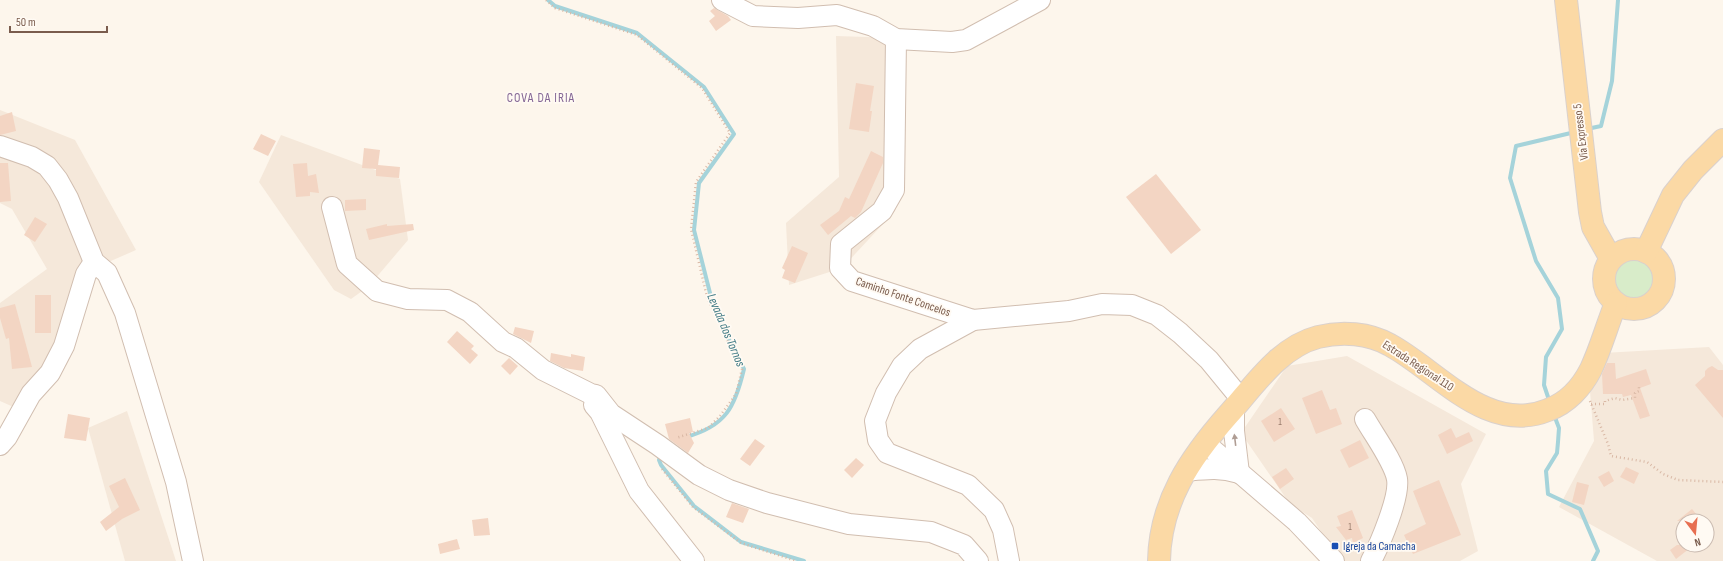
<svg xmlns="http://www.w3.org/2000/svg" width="1723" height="561" font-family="'Sofia Sans Condensed',sans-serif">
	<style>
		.residential { fill: #f5e8da; fill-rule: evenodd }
		.green { fill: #d8ecc9 }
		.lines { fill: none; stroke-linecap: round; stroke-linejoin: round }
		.stream { stroke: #a5d3da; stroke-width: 4 }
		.building { fill: #f3d5c3 }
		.minor-casing { stroke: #d1beb0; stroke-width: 22 }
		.major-casing { stroke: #dad1cd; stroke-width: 24 }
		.path { stroke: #d9b8a5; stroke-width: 2.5; stroke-dasharray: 1 3; stroke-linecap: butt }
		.minor { stroke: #fff; stroke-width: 20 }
		.major { stroke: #fbd9a5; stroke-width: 22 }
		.oneway { fill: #af9d94 }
		.transit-dot { fill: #1a4fb4; stroke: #fffaf3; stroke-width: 1.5 }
		.labels { text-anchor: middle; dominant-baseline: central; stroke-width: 3.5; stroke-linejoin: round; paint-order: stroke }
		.number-label { font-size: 10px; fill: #987a6a }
		.street-label { font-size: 12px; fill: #7a5c4d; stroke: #fffaf3 }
		.transit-label { font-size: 12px; fill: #164399; stroke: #fffaf3; text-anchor: start }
		.neighbourhood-label { font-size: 13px; letter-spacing: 1px; fill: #846695; stroke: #fffaf3 }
		.water-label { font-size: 13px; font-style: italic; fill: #437c86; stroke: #fffaf3 }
	</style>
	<rect width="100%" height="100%" fill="#fdf6ec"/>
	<g class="residential">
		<path d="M836 36 897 38 901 187 895 211 842 268 789 285 786 223 839 177Z"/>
		<path d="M0 110 75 140 136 250 81 274 27 413 0 401V303L47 269 12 209 0 203Z"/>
		<path d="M281 135 400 179 408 240 369 286 351 299 334 290 259 182Z"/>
		<path d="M1709 347 1723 365V561H1657L1559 507 1594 441 1590 391 1603 353ZM1683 521H1707V545H1683Z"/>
		<path d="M1347 356 1486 434 1461 484 1478 551 1460 561H1341L1312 518 1290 504 1241 433 1287 366Z"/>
		<path d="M127 411 176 561H125L88 428Z"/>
	</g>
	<circle class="green" cx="1632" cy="279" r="22"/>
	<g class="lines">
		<g class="stream">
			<path d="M548 0 555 6 637 33 704 87 734 134 699 183 694 230 711 297 733 349 744 369C735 407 726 426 686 437"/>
			<path d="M1587 129 1601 126 1612 81 1618 0"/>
			<path d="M1550 403 1544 385 1546 357 1562 329 1558 298 1536 261 1510 178 1516 146 1575 132"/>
			<path d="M1554 415 1559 428 1558 442 1557 453 1546 471 1548 494 1580 509 1598 551 1593 561"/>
			<path d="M661 453 659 460 661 465 694 506 741 542 804 561"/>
		</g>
	</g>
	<g class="building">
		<path d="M714 8 728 16 731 20 716 31 709 21 715 16 710 11Z"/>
		<path d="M856 83 874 86 870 111H872L869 132 849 129Z"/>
		<path d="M12 112 16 131 0 135V116Z"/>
		<path d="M261 134 276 141 268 156 253 149Z"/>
		<path d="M364 148 380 150 378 165 400 167 399 178 376 176V169L362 168Z"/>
		<path d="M871 151 883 157V163L861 212 855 218 851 216 828 235 820 225 839 211 845 197 849 199Z"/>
		<path d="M0 163H8L11 201 0 202Z"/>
		<path d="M307 163 308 176 316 174 319 193 310 192V196L296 197 293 164Z"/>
		<path d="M1156 174 1201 230 1171 254 1126 197Z"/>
		<path d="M366 199V210L345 211V200Z"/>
		<path d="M35 217 47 224 35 242 24 235Z"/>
		<path d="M387 224V226L413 224 414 230 369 240 366 229Z"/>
		<path d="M792 246 808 253 795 283 782 278 785 270 782 268Z"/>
		<rect x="35" y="295" width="16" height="38"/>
		<path d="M15 304 32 367 12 369 9 338 6 339 0 318V308Z"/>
		<path d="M515 327 534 331 531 343 513 334Z"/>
		<path d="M457 331 474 346 471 349 478 355 470 364 447 342Z"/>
		<path d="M551 353 571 357V354L585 357 583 371 564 368 550 361Z"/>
		<path d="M509 358 518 366 510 375 501 366Z"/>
		<path d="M1607 363H1615L1616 379 1646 369 1651 384 1640 388 1650 416 1640 419 1631 395 1623 397 1622 394H1603L1602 374Z"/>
		<path d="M1712 366 1718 370H1723V418L1695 385 1705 376V371L1708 368Z"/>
		<path d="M1322 390 1330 410 1336 408 1342 424 1316 434 1302 398Z"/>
		<path d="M1281 408 1295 429 1274 442 1261 421Z"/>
		<path d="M68 414 90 418 86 441 64 438Z"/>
		<path d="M690 418 693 432 689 433 694 443 688 453 669 439 665 424Z"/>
		<path d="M1451 428 1456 438 1469 432 1473 441 1447 454 1438 435Z"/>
		<path d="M755 439 765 446 750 466 740 459Z"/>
		<path d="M1360 440 1369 458 1349 468 1340 450Z"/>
		<path d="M856 458 864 465 852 478 844 470Z"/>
		<path d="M1626 467 1639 473 1634 484 1620 477Z"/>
		<path d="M1286 468 1294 479 1280 489 1272 477Z"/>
		<path d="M1609 471 1614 481 1604 487 1598 477Z"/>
		<path d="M125 478 140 510 122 519 106 531 100 522 119 507 109 486Z"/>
		<path d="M1439 480 1461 535 1413 554 1404 535 1426 524 1413 491Z"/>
		<path d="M1577 482 1589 485 1584 505 1572 502Z"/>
		<path d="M732 503 749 509 743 523 726 517Z"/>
		<path d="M1692 509 1702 521H1677Z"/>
		<path d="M1352 510 1363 538 1353 543 1352 538 1346 540 1336 527 1341 526 1337 516Z"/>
		<path d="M488 518 490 535 474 536 472 520Z"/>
		<path d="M457 539 460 549 440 554 438 544Z"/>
		<path d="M1677 545H1694L1676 559 1670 550Z"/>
	</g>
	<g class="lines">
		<g class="minor-casing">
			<g id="minor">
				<path d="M722 0 753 16 798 18 837 15 873 26 896 39 952 42 966 40 1040 0"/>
				<path d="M896 39 894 190 882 211 841 244 840 268 852 281 973 320 1069 311 1102 304 1132 305 1157 315 1180 333 1209 360 1241 399"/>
				<path d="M0 146 32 157 47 166 58 180 68 198 94 262 107 273 125 313 176 482 193 561"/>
				<path d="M332 207 347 264 377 291 408 299 447 300 470 312 503 342 516 348 543 370 591 394 596 395 611 414 658 445 699 475 729 490 767 503 849 524 931 532 964 545 978 561"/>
				<path d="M973 320 920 349 902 366 886 393 875 421 878 440 887 453 968 485 994 510 1003 530 1009 561"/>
				<path d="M594 405 600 412 639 491 694 561"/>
				<path d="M1234 408V431L1239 473"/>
				<path d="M1365 419C1374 435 1394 462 1397 479 1400 497 1380 544 1371 561"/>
				<path d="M1205 443 1297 522 1334 561"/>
				<path d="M0 445 7 437 31 394 50 373 64 346 86 274 94 262"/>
				<path d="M1186 471C1206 469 1220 467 1239 473"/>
			</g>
		</g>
		<g class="major-casing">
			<g id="major">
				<path d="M1566 0 1590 212 1593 227 1611 259"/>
				<circle cx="1634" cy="279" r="30"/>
				<path d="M1646 252 1673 195 1693 170 1723 140"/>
				<path d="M1159 561C1160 502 1190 458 1228 415 1253 387 1279 347 1318 337 1342 331 1369 333 1390 345 1438 371 1487 435 1548 410 1567 403 1582 387 1591 369 1601 348 1607 325 1616 303"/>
			</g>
		</g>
		<g class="path">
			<path d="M546 0 555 8 637 35 702 88 730 133 696 182 691 229 707 297 731 349 742 369 736 394 720 416 708 428 676 438"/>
			<path d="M1590 401 1608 444 1611 456 1647 462 1663 474 1678 480 1723 482"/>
			<path d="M1591 404H1605V401L1615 398 1622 400 1635 398V393L1639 391V387"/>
			<path d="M662 469 693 507 741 543 796 561"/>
		</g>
		<use href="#minor" class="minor"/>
		<use href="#major" class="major"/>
	</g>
	<defs><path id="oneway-solid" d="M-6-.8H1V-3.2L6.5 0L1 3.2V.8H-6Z"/></defs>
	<use class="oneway" href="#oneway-solid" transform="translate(1235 440) rotate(-97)"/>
	<rect class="transit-dot" x="1331" y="542" width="8" height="8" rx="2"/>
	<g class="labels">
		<g class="number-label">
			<text x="1280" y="422">1</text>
			<text x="1350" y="527">1</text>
		</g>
		<g class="street-label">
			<text transform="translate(1581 132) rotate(-97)">Via Expresso 5</text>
			<text transform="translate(903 297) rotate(19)">Caminho Fonte Concelos</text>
			<text transform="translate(1418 366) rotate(33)">Estrada Regional 110</text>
		</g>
		<g class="transit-label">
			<text x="1343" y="546">Igreja da Camacha</text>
		</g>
		<g class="neighbourhood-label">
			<text x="541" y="98">COVA DA IRIA</text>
		</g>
		<g class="water-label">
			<text transform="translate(726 330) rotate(67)">Levada dos Tornos</text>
		</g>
	</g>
	<g transform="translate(1695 533) rotate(164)"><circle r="19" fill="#fffaf3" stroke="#cabbb1"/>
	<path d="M0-3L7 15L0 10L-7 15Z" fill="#e76f51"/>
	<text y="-6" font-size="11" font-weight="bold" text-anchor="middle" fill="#7a5c4d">N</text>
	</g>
	<path d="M10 26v6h97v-6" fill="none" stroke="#7a5c4d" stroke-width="2"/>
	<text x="16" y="26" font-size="12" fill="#7a5c4d" stroke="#fffaf3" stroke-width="3" paint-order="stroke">50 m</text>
</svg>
